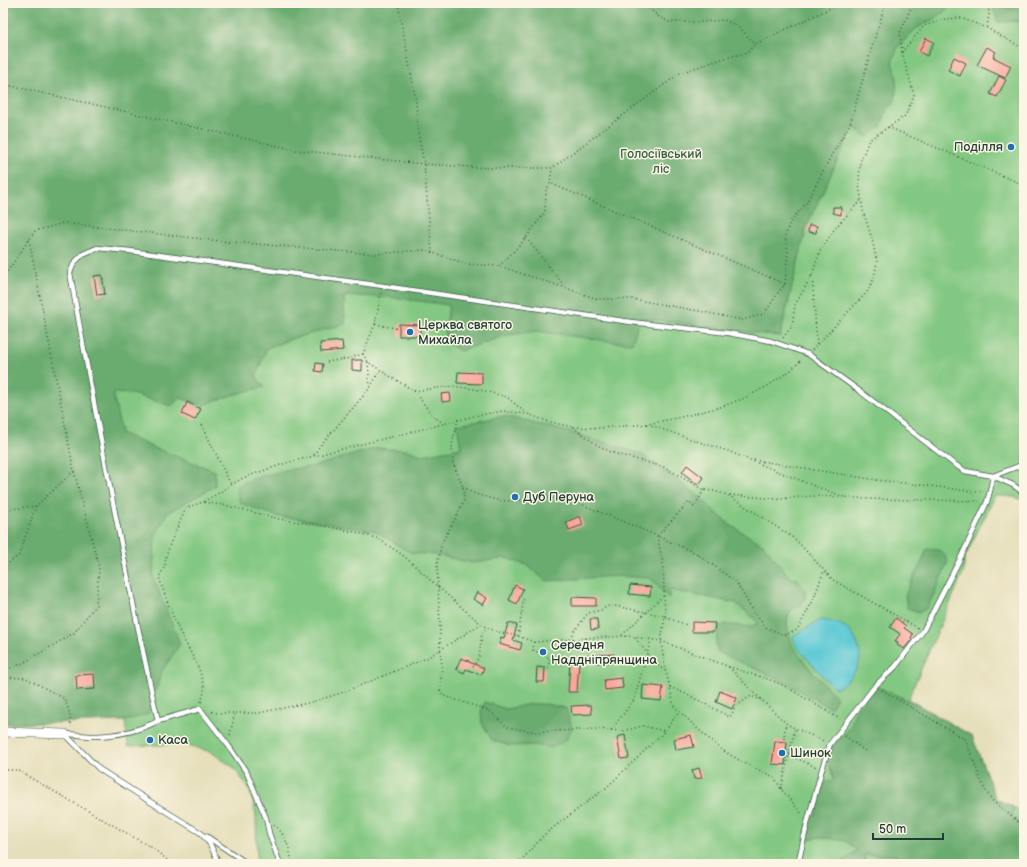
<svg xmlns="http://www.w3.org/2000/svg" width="1027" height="867" font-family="'Balsamiq Sans',sans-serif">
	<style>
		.green { fill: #83c882; stroke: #51825b }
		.forest { fill: #6aac70; stroke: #447452 }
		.water { fill: #5dc9d5; stroke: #3e8384 }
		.building { fill: #f9a599 }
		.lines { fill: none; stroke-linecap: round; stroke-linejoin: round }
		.lane-casing { stroke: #3d5548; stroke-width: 6 }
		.street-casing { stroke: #3d5548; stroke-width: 10 }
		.path { stroke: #3d5548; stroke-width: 1.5; stroke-dasharray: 1 3; stroke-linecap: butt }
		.lane { stroke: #fff; stroke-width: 4.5 }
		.street { stroke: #fff; stroke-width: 9 }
		.poi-dot { fill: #1f6fb2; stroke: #fcf5e5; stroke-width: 1.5 }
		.labels { text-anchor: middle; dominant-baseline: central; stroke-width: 3; stroke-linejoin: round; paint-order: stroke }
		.poi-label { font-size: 13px; fill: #1f3d34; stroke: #fcf5e5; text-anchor: start }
		.park-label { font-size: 13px; fill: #386048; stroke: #fcf5e5 }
	</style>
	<rect width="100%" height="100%" fill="#fcf5e5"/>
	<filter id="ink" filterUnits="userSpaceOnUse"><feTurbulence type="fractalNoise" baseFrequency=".025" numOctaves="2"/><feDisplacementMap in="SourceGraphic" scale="8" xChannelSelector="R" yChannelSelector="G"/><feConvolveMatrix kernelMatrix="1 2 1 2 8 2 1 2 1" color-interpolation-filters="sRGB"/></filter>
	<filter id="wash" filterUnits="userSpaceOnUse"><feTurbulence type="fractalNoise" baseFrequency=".012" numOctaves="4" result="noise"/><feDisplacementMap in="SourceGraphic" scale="16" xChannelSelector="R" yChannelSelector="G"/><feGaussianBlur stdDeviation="0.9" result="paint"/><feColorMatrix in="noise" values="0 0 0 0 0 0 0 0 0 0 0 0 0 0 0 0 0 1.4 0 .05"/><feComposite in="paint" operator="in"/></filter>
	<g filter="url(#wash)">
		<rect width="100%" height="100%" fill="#e6dfbb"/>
		<path class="green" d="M893 3H1024V501C1017 496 1003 496 995 496L964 559V571L908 699 972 736 996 799 1024 812V864H257L256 815 249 788 233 767 211 752 185 744 128 746 65 233 780 336 807 225 853 126Z"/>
		<g class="forest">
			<path d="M3 3H953L942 14 917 28 898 47 892 62 897 77 895 101 886 111 881 127 867 137 853 127 807 225 780 336 640 318 632 343 614 342 537 331 507 335 460 351 444 341 449 305 388 297 344 296 345 324 291 339 267 348 256 376 264 387 235 394 203 405 180 398 171 406 132 394 113 393 121 433 152 447 215 471V486L167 513 155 537 153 577 180 644 162 671 148 714 126 721 3 724Z"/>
			<path d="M991 3H1024V23L1017 21 998 22Z"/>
			<path d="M505 416 573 433 641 454 695 493 730 525 764 545 790 578 797 579 805 590V599L801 605 792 609 788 616 787 625 792 645 810 669 837 698 831 708 778 679 718 652 716 643 719 627 725 624 750 627 759 623 736 603 669 590V598L650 578 615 576 546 581 527 565 505 558 473 563 436 555 411 553 375 531 293 518 279 517 240 503 236 487 252 479 286 470 315 466 376 448 407 450 422 455 461 448 457 425Z"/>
			<path d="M927 549C940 550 942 549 948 562L941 577 934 595 926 609 919 612 907 608 905 596 913 578 921 564Z"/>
			<path d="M875 686 908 700 972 736 996 799 1014 808 1012 817 1024 827V864H903L897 855H865V864H844L843 861 857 850 845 841 820 837 804 840 808 820 816 814 821 785 834 779 828 762 833 745 850 728 856 710Z"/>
			<path d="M485 702 506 709 530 704H545L566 708 572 728 566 740 551 748 535 745 510 746 492 740 482 723 481 711Z"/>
		</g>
		<path class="water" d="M821 620C829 621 838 622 845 627 849 630 853 635 855 639 867 659 855 677 837 688L831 685 801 652 795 644 793 636Z"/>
		<g id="blocks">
			<g class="building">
				<path d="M926 38 934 42 927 56 919 52Z"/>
				<path d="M987 47 996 52 993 57 1011 66 1005 78 977 65Z"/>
				<path d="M954 57 966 63 960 76 948 70Z"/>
				<path d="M999 76 1006 80 997 97 990 94Z"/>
				<path d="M833 207H841V215L833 213Z"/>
				<path d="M809 225 817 226 816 233 808 232Z"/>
				<path d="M102 275 105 294 97 295 94 276Z"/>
				<path d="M399 324 420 325V336H399Z"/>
				<path d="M342 341 343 350 321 352 320 343Z"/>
				<path d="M352 360H362V371L352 370Z"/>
				<path d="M316 363 323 364 322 372 315 371Z"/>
				<path d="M458 372 482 373V384L457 383Z"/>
				<path d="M450 393 451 401 442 402 441 394Z"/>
				<path d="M187 402 201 409 195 420 182 414Z"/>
				<path d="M687 465 704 478 698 485 682 472Z"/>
				<path d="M580 516 583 525 569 530 566 522Z"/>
				<path d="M515 585 523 589 517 604 509 600Z"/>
				<path d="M630 585 651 587 650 596 629 594Z"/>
				<path d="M477 592 487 598 483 605 473 599Z"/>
				<path d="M572 597 596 598V606H572Z"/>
				<path d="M896 618 906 626 904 628 913 634 911 638 912 639 904 649 897 645 898 642 895 641 900 634 890 627Z"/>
				<path d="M590 619H597L598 629 591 630Z"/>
				<path d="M692 622 715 623 714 632H692Z"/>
				<path d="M508 623 517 625 513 640 522 643 520 650 499 644 501 637 504 638Z"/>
				<path d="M614 654V662L596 663V655Z"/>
				<path d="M461 658 469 661V662L484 668 481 675 466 669 464 673 456 669Z"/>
				<path d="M570 662H579L577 692H568Z"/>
				<path d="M537 667 545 668 544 682H536Z"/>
				<path d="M94 674 95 689 77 690 76 675Z"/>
				<path d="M622 678 623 688 605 690 604 680Z"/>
				<path d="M643 685 663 687 661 701 642 699Z"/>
				<path d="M720 691 737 698 732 709 716 702Z"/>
				<path d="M591 705 592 714 572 715 571 706Z"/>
				<path d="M625 735 629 758 621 759 617 737Z"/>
				<path d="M691 735 694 747 676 750 674 739Z"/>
				<path d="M775 741 787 742 785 765 772 764Z"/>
				<path d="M699 768 702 778 694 779 692 770Z"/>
			</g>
		</g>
	</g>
	<g filter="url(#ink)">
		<use href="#blocks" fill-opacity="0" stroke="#3d5548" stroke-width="1"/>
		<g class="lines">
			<g class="lane-casing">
				<g id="lane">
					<path d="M158 721 200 709 228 745 247 773 266 818 269 833 280 864"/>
					<path d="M65 734C74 734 84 736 93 736 116 736 138 731 158 721 125 572 97 422 70 273L74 263 83 254 97 248 130 251 383 286 631 322 728 333 771 341 808 354 861 392 954 464 965 471 993 476 1024 464"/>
					<path d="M65 734 99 769 149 801 201 833 210 844 216 857 218 864"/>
					<path d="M206 836 248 864"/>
					<path d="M798 864 808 820 822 769 830 744 875 686 895 667 923 631 963 553 987 502 990 491 993 476 1013 485 1024 493"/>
				</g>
			</g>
			<g class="street-casing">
				<path id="street" d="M3 732 65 734"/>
			</g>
			<g class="path">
				<path d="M398 3 416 101 418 133 424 164 432 253"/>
				<path d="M643 3 659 17 669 22H701L724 20 738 26 754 43"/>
				<path d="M987 27 989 15 988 3"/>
				<path d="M902 52 900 33 913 3"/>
				<path d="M3 84 296 150 424 164 489 168H552L680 73 728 57 747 53 755 44 841 3"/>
				<path d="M888 127 1024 185"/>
				<path d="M526 238 566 288"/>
				<path d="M499 266 521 244 545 212 546 191 550 183 552 168"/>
				<path d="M812 275 817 344"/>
				<path d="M3 278 35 231 64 223 220 241 375 254 424 250 467 264 499 266 566 288 597 299H632L699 311 742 320 764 314 780 290 785 284 550 183"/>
				<path d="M785 284 788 251 785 237 790 222 807 202 831 156 850 124 874 40 886 3"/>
				<path d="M381 293 375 324 399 329"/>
				<path d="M375 324 363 354 368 362 380 370 414 391 433 416 443 423"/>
				<path d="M783 338 792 326 795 305 812 275 820 251 836 227 862 199"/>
				<path d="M812 350 868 291 874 278 877 262 872 239 863 211 859 184 860 162 869 140 905 116 914 95 902 52 924 26 945 19 961 18 987 28 1024 49"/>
				<path d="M327 362 346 359 363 354"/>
				<path d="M368 362 370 388"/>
				<path d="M414 391 452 386 480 390 507 397 521 409 527 413"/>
				<path d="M458 419 452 445 453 463 463 487 464 501 453 523 442 542 437 564 438 587 440 626V649L442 666 440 691 444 696 490 711 507 727 535 732 599 729 622 731 643 726 665 731 679 711"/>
				<path d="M648 424 693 440 728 451 804 482 844 497 867 499 979 501"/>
				<path d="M202 425 231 485"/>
				<path d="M573 427 597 445 613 453 664 467 704 490 713 491 728 495 795 539 833 580 918 628"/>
				<path d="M314 455 319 447 370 388 380 370"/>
				<path d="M754 460 877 480 939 487 975 492 984 491"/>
				<path d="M463 487 475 494 501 501 530 500 551 498 576 502 648 532 657 536 663 563 665 616 661 641 664 662 674 706 699 730 722 750 746 764 774 777 782 790 802 814"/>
				<path d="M704 490 694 507 689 502 657 536 696 553 736 582 750 606 765 627 784 635 797 630 813 601 824 570"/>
				<path d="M730 495 778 499 813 496 842 497"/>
				<path d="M204 502 228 506 279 519 318 525 356 532 379 539 404 556 438 587 481 624 487 628 502 633 518 636 534 642 586 638 628 636 661 641 727 666 770 680 783 685 840 719"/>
				<path d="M3 510 36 506 74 471"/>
				<path d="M3 577 5 566 19 555 36 506"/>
				<path d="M622 635 664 595"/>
				<path d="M518 636 524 597"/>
				<path d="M586 638 589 660"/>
				<path d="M635 638 657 665 666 671"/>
				<path d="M573 639V633L588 613 601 610 610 605 665 616 670 619 687 625"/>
				<path d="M534 642 533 650 550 658 548 668"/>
				<path d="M473 667 479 657 482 633 487 628"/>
				<path d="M729 667 753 692 788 725 824 741"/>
				<path d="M3 671 23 663 74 633 96 605 99 567 74 471 29 240"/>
				<path d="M3 677 26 678 65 699 70 715 71 727"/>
				<path d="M670 687 686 694 730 717 736 706 751 696 761 700"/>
				<path d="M882 690 965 739 984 788 992 800 1024 827"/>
				<path d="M201 702C202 698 204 694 204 690 205 674 185 644 178 628 171 611 164 594 159 577L165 566 166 557 170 544 186 508 203 502 222 491 231 485 243 478 254 474 286 463 479 415 503 411 528 414 549 422 573 427 600 428 648 424 677 418 720 407 745 398 769 385 790 371 802 359"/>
				<path d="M212 712 218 713H258L308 703 344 692 427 658 481 624"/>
				<path d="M611 730 634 700 651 640"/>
				<path d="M230 735 235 712"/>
				<path d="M845 736 865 751"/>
				<path d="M784 739 785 727 788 725"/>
				<path d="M789 755 816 767"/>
				<path d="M3 770H17L154 849 172 864"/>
				<path d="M781 789 795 729"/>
				<path d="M274 825C286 834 290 850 292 864"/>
				<path d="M518 864 545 834 607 787 665 731"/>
			</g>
			<use href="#lane" class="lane"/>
			<use href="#street" class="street"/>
		</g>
	</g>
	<g class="poi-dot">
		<circle cx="1011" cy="147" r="4"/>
		<circle cx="410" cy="332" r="4"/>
		<circle cx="515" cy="497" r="4"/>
		<circle cx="543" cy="652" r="4"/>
		<circle cx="150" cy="740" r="4"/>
		<circle cx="782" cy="753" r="4"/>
	</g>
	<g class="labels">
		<g class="poi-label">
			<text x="1003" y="147" text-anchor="end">Поділля</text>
			<text x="418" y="325">Церква святого<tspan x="418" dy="15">Михайла</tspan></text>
			<text x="523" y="497">Дуб Перуна</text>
			<text x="551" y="645">Середня<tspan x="551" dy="15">Наддніпрянщина</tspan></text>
			<text x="158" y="740">Каса</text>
			<text x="790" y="753">Шинок</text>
		</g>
		<g class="park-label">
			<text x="661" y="154">Голосіївський<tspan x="661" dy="15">ліс</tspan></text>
		</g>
	</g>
	<rect width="1027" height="867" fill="none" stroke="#fcf5e5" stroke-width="16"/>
	<path d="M873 833v6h70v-6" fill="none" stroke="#1f3d34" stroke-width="2"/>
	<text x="879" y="833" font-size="12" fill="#1f3d34" stroke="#fcf5e5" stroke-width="3" paint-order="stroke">50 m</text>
</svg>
